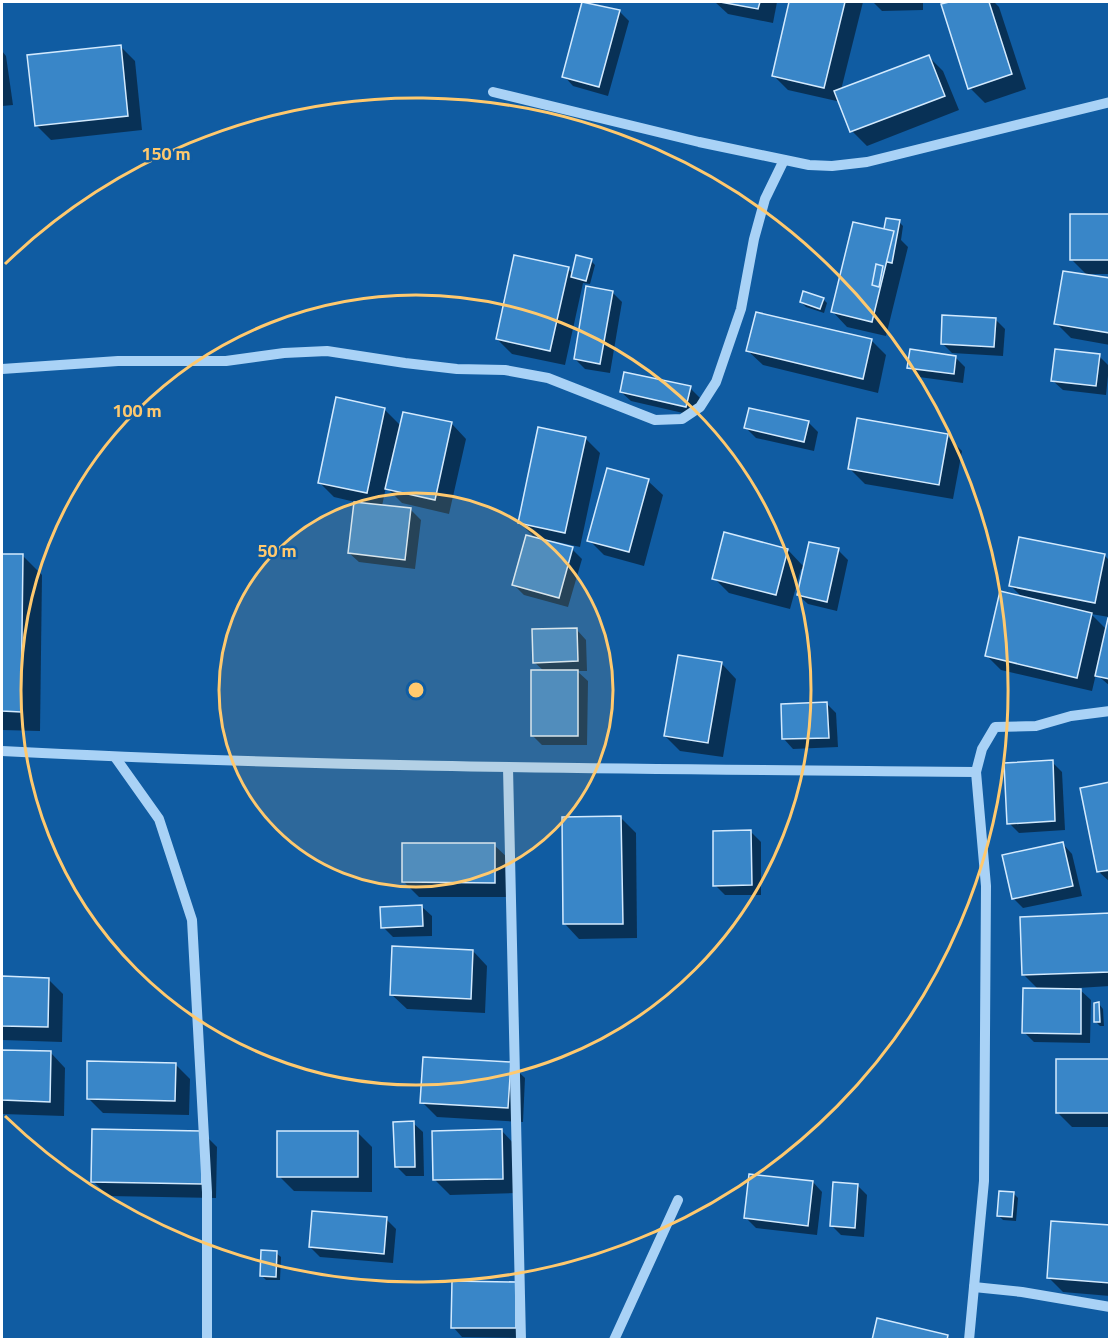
<svg xmlns="http://www.w3.org/2000/svg" width="1111" height="1341" font-family="'Titillium Web',sans-serif">
	<style>
		.shadow { fill: #0007; fill-rule: evenodd }
		.building { fill: #3986c8; stroke: #d3eafe; stroke-width: 1.5 }
		.lines { fill: none; stroke-linecap: round; stroke-linejoin: round }
		.minor { stroke: #a9d2f6; stroke-width: 10 }
		.ring { fill: none; stroke: #ffc96e; stroke-width: 3 }
		.centre { fill: #ffc96e; stroke: #105ca2; stroke-width: 3 }
		.ring-label { font-size: 18px; text-anchor: middle; font-weight: bold; fill: #ffc96e; stroke: #105ca2; stroke-width: 5; stroke-linejoin: round; paint-order: stroke }
	</style>
	<rect width="100%" height="100%" fill="#105ca2"/>
	<g class="shadow">
		<path d="M584 2 619 11 629 21 608 96 573 86 564 76Z"/>
		<path d="M715 2H777L773 23 728 14Z"/>
		<path d="M791 2H863L841 90 929 57 943 71 959 110 867 146 852 131 841 102 788 90 773 75Z"/>
		<path d="M873 2H923V10L882 11Z"/>
		<path d="M954 2H994L999 7 1026 89 985 103 970 88 943 5Z"/>
		<path d="M120 46 135 61 142 130 51 140 36 125Z"/>
		<path d="M2 51 6 56 13 105 2 106Z"/>
		<path d="M1110 216V274H1086L1071 259Z"/>
		<path d="M899 222 903 226 901 240 908 247 886 336 847 327 833 312 885 230Z"/>
		<path d="M591 261 595 265 590 284 583 283 565 365 512 354 497 339 568 269 573 274Z"/>
		<path d="M1110 280V345L1071 338 1056 323Z"/>
		<path d="M612 292 622 302 610 373 585 369 575 359Z"/>
		<path d="M823 299 827 303 824 313 806 307 801 302Z"/>
		<path d="M995 319 1005 329 1003 356 952 353 942 343Z"/>
		<path d="M872 341 886 355 878 393 763 365 748 351Z"/>
		<path d="M1099 356 1109 366 1106 395 1063 390 1053 381Z"/>
		<path d="M955 357 965 367 963 383 919 377 909 367Z"/>
		<path d="M690 388 700 398 696 416 631 401 621 392Z"/>
		<path d="M384 409 401 426 452 424 466 439 449 514 402 503 386 487 382 506 411 510 421 520 415 569 359 562 349 553 355 502 334 497 319 482Z"/>
		<path d="M808 422 818 432 814 451 756 438 746 428Z"/>
		<path d="M947 436 962 451 953 499 865 484 850 469Z"/>
		<path d="M585 438 600 453 580 547 553 541V544L572 549 582 559 568 607 524 595 514 585 536 539 519 522Z"/>
		<path d="M648 481 663 495 644 566 604 555 589 540Z"/>
		<path d="M788 550 804 567 838 550 848 560 837 611 808 604 798 595 804 570 801 569 790 609 729 593 714 578Z"/>
		<path d="M2 556H23L42 575 40 731 2 730Z"/>
		<path d="M1105 556 1110 561V686L1096 674 1092 691 1001 670 987 656 1023 598 1011 586ZM1091 614 1109 617 1107 630Z"/>
		<path d="M577 630 586 640 587 671H577L588 681 587 745H542L532 735 544 671 534 662Z"/>
		<path d="M722 664 736 679 723 757 680 751 665 736Z"/>
		<path d="M827 704 836 713 838 747 793 749 784 739Z"/>
		<path d="M1052 762 1062 772 1065 830 1019 833 1009 823Z"/>
		<path d="M1110 784V882L1099 872Z"/>
		<path d="M621 818 636 833 637 938 579 939 565 924Z"/>
		<path d="M751 832 761 842V895H725L715 885Z"/>
		<path d="M1063 844 1072 854 1082 896 1023 908 1013 898Z"/>
		<path d="M494 845 509 859V897H419L404 882Z"/>
		<path d="M422 907 432 916V936L393 937 383 927Z"/>
		<path d="M1110 914V986L1078 988 1091 1000 1090 1043 1034 1042 1024 1032 1039 990 1023 974Z"/>
		<path d="M473 951 487 966 485 1013 407 1009 392 995Z"/>
		<path d="M2 978 48 979 63 994 62 1042 2 1040Z"/>
		<path d="M1099 1004 1103 1009 1104 1026H1100L1096 1022Z"/>
		<path d="M2 1051 51 1053 65 1068 64 1116 2 1114Z"/>
		<path d="M1110 1061V1127H1072L1057 1112Z"/>
		<path d="M175 1064 190 1079 189 1115 103 1113 88 1098Z"/>
		<path d="M510 1064 525 1078 523 1122 437 1117 422 1102Z"/>
		<path d="M413 1123 423 1132 424 1176H406L396 1166Z"/>
		<path d="M502 1131 516 1146 517 1193 450 1195 435 1180Z"/>
		<path d="M202 1132 217 1147 216 1198 108 1196 93 1181Z"/>
		<path d="M357 1132 372 1147V1192L294 1191 279 1176Z"/>
		<path d="M813 1182 822 1192 817 1235 756 1228 746 1218Z"/>
		<path d="M857 1185 867 1195 864 1237 841 1235 831 1225Z"/>
		<path d="M1014 1194 1018 1198 1016 1221 1003 1220 998 1215Z"/>
		<path d="M386 1219 396 1229 393 1263 320 1257 310 1247Z"/>
		<path d="M1110 1227V1296L1063 1292 1048 1277Z"/>
		<path d="M276 1253 281 1257 280 1280H266L261 1275Z"/>
		<path d="M516 1284 525 1293V1338L462 1337 453 1327Z"/>
	</g>
	<g class="building">
		<path d="M582 2 620 10 599 87 562 77Z"/>
		<path d="M720 2H760L758 9Z"/>
		<path d="M789 2H845L824 88 772 76Z"/>
		<path d="M949 2H989L1012 74 968 89 941 4Z"/>
		<path d="M121 45 128 116 35 126 27 55Z"/>
		<path d="M929 55 945 96 850 132 834 91Z"/>
		<rect x="1070" y="214" width="40" height="46"/>
		<path d="M886 218 900 220 892 263 878 260Z"/>
		<path d="M853 222 894 231 872 322 831 312Z"/>
		<path d="M514 255 569 267 550 351 496 339Z"/>
		<path d="M576 255 592 259 586 281 571 277Z"/>
		<path d="M876 264 883 266 879 287 872 285Z"/>
		<path d="M1063 271 1110 278V333L1054 324Z"/>
		<path d="M586 286 613 291 600 364 574 359Z"/>
		<path d="M803 291 824 298 820 309 800 302Z"/>
		<path d="M756 312 872 339 863 379 746 351Z"/>
		<path d="M942 315 996 318 994 347 941 344Z"/>
		<path d="M910 349 956 356 954 374 907 368Z"/>
		<path d="M1055 349 1100 354 1096 386 1051 381Z"/>
		<path d="M624 372 691 386 686 407 620 392Z"/>
		<path d="M336 397 385 408 367 493 318 483Z"/>
		<path d="M749 408 809 421 804 442 744 428Z"/>
		<path d="M403 412 452 422 435 500 385 489Z"/>
		<path d="M857 418 948 434 939 485 848 469Z"/>
		<path d="M538 427 586 437 565 533 518 523Z"/>
		<path d="M607 468 649 479 629 552 587 541Z"/>
		<path d="M354 502 411 508 405 560 348 553Z"/>
		<path d="M724 532 788 549 776 595 712 579Z"/>
		<path d="M526 535 573 547 559 598 512 585Z"/>
		<path d="M1019 537 1105 554 1095 603 1009 586Z"/>
		<path d="M809 542 839 548 827 602 797 595Z"/>
		<path d="M2 554H23L21 712 2 711Z"/>
		<path d="M1000 591 1092 613 1077 678 985 656Z"/>
		<path d="M1108 618H1110V679L1095 676Z"/>
		<path d="M577 628 578 661 533 663 532 629Z"/>
		<path d="M678 655 722 662 708 743 664 736Z"/>
		<rect x="531" y="670" width="47" height="66"/>
		<path d="M827 702 829 738 782 739 781 704Z"/>
		<path d="M1053 760 1055 821 1007 824 1004 763Z"/>
		<path d="M1110 782V870L1097 872 1080 788Z"/>
		<path d="M621 816 623 924H563L562 817Z"/>
		<path d="M751 830 752 885 713 886V831Z"/>
		<path d="M1063 842 1073 886 1012 899 1002 855Z"/>
		<path d="M402 843H495V883L402 882Z"/>
		<path d="M422 905 423 926 381 928 380 907Z"/>
		<path d="M1110 913V972L1022 975 1020 917Z"/>
		<path d="M392 946 473 950 471 999 390 995Z"/>
		<path d="M2 976 49 978 48 1027 2 1026Z"/>
		<path d="M1023 988 1081 989V1034L1022 1033Z"/>
		<path d="M1099 1002 1100 1022H1094V1003Z"/>
		<path d="M2 1050 51 1051 50 1102 2 1100Z"/>
		<path d="M423 1057 511 1062 508 1108 420 1103Z"/>
		<rect x="1056" y="1059" width="54" height="54"/>
		<path d="M87 1061 176 1063 175 1101 87 1099Z"/>
		<path d="M414 1121 415 1167H395L393 1122Z"/>
		<path d="M92 1129 202 1131V1184L91 1182Z"/>
		<path d="M502 1129 503 1179 433 1180 432 1131Z"/>
		<rect x="277" y="1131" width="81" height="46"/>
		<path d="M749 1174 813 1181 808 1226 744 1218Z"/>
		<path d="M833 1182 858 1184 855 1228 830 1226Z"/>
		<path d="M999 1191 1014 1192 1012 1217 997 1216Z"/>
		<path d="M312 1211 387 1217 384 1254 309 1247Z"/>
		<path d="M1051 1221 1110 1225V1283L1047 1278Z"/>
		<path d="M261 1250 277 1251 276 1277 260 1276Z"/>
		<path d="M452 1281 516 1282V1328H451Z"/>
		<path d="M877 1318 948 1335 947 1340H872Z"/>
	</g>
	<g class="lines">
		<g class="minor">
			<path d="M493 92 699 142 809 165 832 166 867 162 1110 102"/>
			<path d="M2 369 118 361H226L284 353 327 351 405 363 457 369 505 370 548 378 655 420 682 419 700 407 716 382 741 309 754 239 765 199 784 160"/>
			<path d="M2 751C326 768 651 769 976 772"/>
			<path d="M115 757 159 819 192 920 207 1192V1340"/>
			<path d="M508 768 521 1340"/>
			<path d="M974 1287 1022 1292 1110 1307"/>
			<path d="M614 1340 678 1200"/>
			<path d="M969 1340 984 1181 986 886 976 772 982 749 995 727 1036 726 1071 716 1110 711"/>
		</g>
	</g>
	<circle cx="416" cy="690" r="197" fill="#ffc96e" fill-opacity=".12"/>
	<g class="ring">
		<circle cx="416" cy="690" r="197"/>
		<circle cx="416" cy="690" r="395"/>
		<path d="M5 264A592 592 0 1 1 5 1116"/>
	</g>
	<circle cx="416" cy="690" r="9" class="centre"/>
	<g class="ring-label">
		<text x="166" y="160">150 m</text>
		<text x="137" y="417">100 m</text>
		<text x="277" y="557">50 m</text>
	</g>
	<rect width="1111" height="1341" fill="none" stroke="#ffffff" stroke-width="6"/>
</svg>
